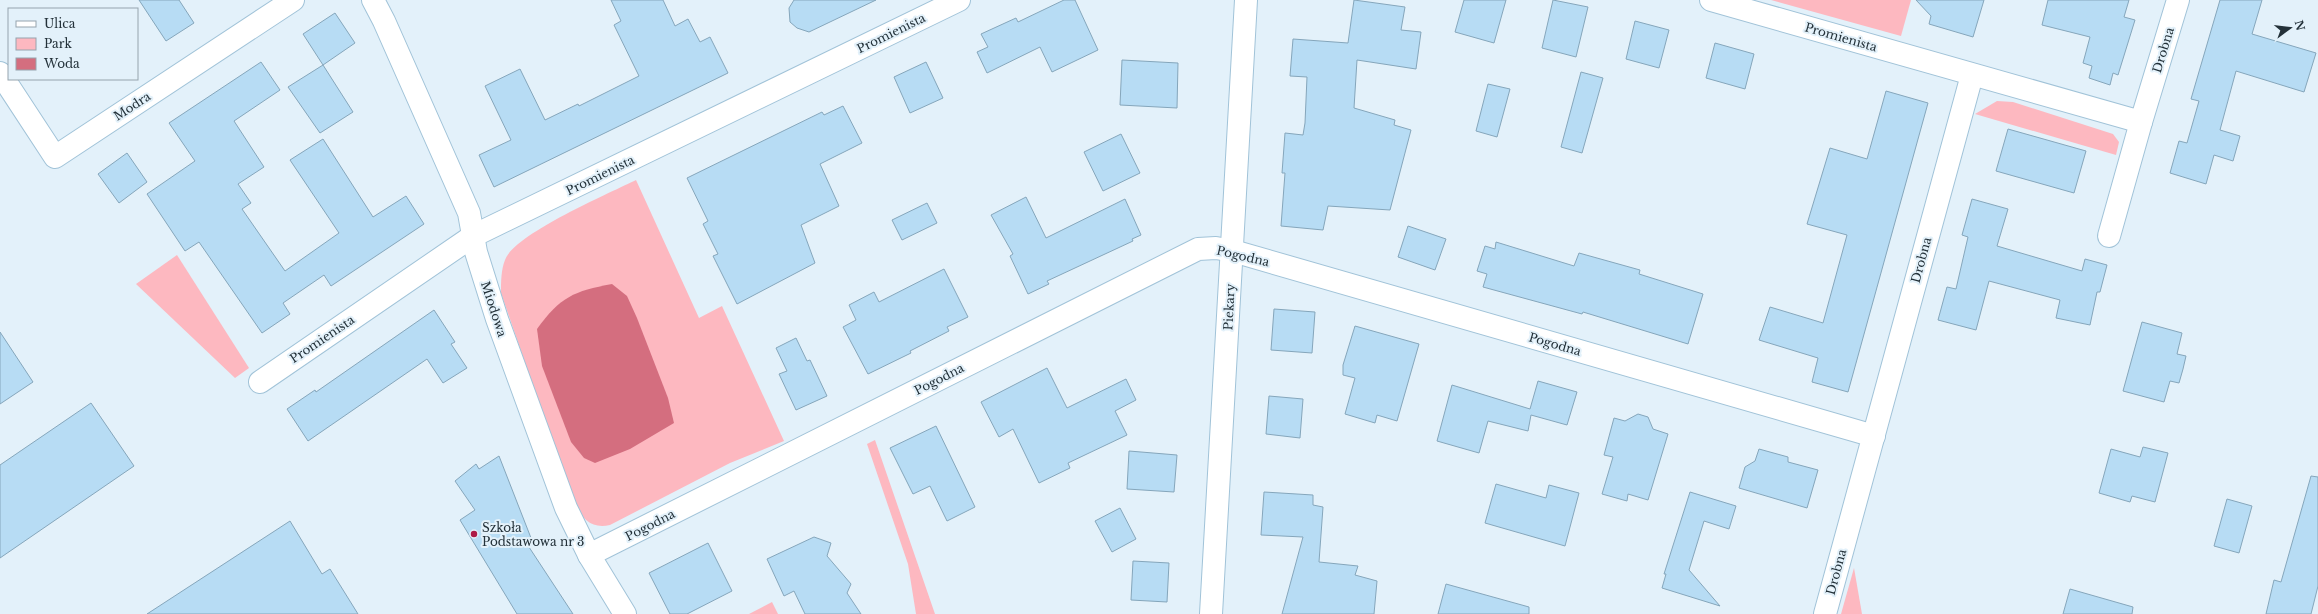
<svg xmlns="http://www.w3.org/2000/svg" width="2318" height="614" font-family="'Libre Baskerville',serif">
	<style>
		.green { fill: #fdb8c0 }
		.water { fill: #d46e7f }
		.building { fill: #b7dcf4; stroke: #85a6bb }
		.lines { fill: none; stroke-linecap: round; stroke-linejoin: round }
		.minor-casing { stroke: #a1c3d8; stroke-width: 24 }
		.minor { stroke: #fff; stroke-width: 22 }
		.poi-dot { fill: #ad1a46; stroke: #e3f1fa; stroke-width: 1.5 }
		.labels { text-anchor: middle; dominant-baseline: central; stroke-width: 4; stroke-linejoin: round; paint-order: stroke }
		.street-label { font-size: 12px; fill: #233139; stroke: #e3f1fa }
		.poi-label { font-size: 12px; fill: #233139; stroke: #e3f1fa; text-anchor: start }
	</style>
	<rect width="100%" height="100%" fill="#e3f1fa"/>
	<g class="green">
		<path d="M1771 0H1911L1901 36Z"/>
		<path d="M1997 101 2013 102 2113 134 2119 142 2116 155 1975 114Z"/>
		<path d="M636 180 699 318 722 306 784 441 730 463 610 525C582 531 577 506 567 485L501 293C501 282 501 270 505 260 514 234 610 193 636 180Z"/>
		<path d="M177 255 249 368 235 378 136 284Z"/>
		<path d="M875 440 935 614H916L908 564 867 444Z"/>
		<path d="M1854 568 1862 614H1841Z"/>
		<path d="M772 602 778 614H749Z"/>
	</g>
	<path class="water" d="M612 284 627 296 637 318 668 398 674 423 630 449 595 463 584 458 571 442 542 366 537 329C560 297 574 291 612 284Z"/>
	<g class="building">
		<path d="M139 0H179L194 23 166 41Z"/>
		<path d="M611 0H663L675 26 688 19 700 42 710 37 728 73 494 187 479 155 511 140 485 86 520 69 545 120 578 104 579 106 639 76 614 25 621 21Z"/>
		<path d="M794 0H876L809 32 797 28 790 22 789 8Z"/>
		<path d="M1064 0H1075L1098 50 1052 72 1040 47 987 73 977 52 988 47 981 34 1016 18 1018 22Z"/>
		<path d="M1354 0 1405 7 1401 30 1421 32 1416 69 1357 60 1354 108 1395 120 1394 125 1411 130 1390 210 1328 206 1323 230 1281 226 1285 173H1282L1285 133 1303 135 1305 123 1307 77 1290 76 1293 39 1348 43Z"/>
		<path d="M1464 0H1506L1494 43 1455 32Z"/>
		<path d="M1553 0 1588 7 1576 57 1542 48Z"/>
		<path d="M1916 0H1984L1973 37 1929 24 1931 16Z"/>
		<path d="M2048 0H2129L2124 17 2135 20 2118 75 2113 73 2110 85 2089 78 2092 66 2083 63 2090 37 2042 25Z"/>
		<path d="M2220 0H2262L2252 34 2316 53 2304 92 2236 71 2220 130 2240 136 2233 161 2214 155 2206 184 2170 173 2179 141 2187 143 2199 101 2191 99Z"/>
		<path d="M335 13 355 43 323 65 303 34Z"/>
		<path d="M1635 21 1669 30 1659 68 1626 59Z"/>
		<path d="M1715 43 1754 54 1745 89 1706 78Z"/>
		<path d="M1122 60 1178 63 1177 108 1120 105Z"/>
		<path d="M261 62 280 90 234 121 264 167 238 184 251 203 242 209 285 271 339 233 290 160 323 139 373 217 406 196 424 224 331 286 324 275 283 303 290 314 262 333 199 242 185 251 147 194 195 161 169 123Z"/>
		<path d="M926 62 943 98 910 113 894 77Z"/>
		<path d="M323 65 353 112 320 133 288 87Z"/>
		<path d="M1581 72 1603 78 1582 153 1561 147Z"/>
		<path d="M1488 84 1510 89 1497 137 1476 131Z"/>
		<path d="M1886 91 1928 103 1848 392 1812 382 1818 358 1759 340 1770 307 1823 323 1847 235 1807 224 1830 148 1867 159Z"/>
		<path d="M843 106 862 143 820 164 839 206 801 225 815 263 737 304 713 256 718 254 703 224 708 221 687 178 822 112 824 115Z"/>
		<path d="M2008 129 2086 151 2074 193 1996 171Z"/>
		<path d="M1121 134 1140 173 1103 191 1084 152Z"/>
		<path d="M127 153 147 182 119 203 98 174Z"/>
		<path d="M1026 197 1046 238 1125 199 1141 235 1132 239 1133 241 1047 281 1049 284 1028 294 1010 256 1013 254 991 215Z"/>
		<path d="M1972 199 2008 209 1997 246 2082 271 2085 259 2107 265 2100 292H2097L2090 325 2056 318 2060 300 1989 281 1976 330 1938 320 1947 287 1956 289 1968 237 1962 235Z"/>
		<path d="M927 203 937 223 902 240 892 220Z"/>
		<path d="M1408 226 1446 239 1435 270 1398 257Z"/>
		<path d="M1496 242 1574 266 1579 253 1640 270 1639 274 1703 294 1688 344 1583 312 1582 314 1483 287 1487 274 1477 271 1485 246 1495 249Z"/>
		<path d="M944 269 968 317 947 327 949 331 910 351 911 353 868 374 843 327 856 320 849 305 874 292 879 302Z"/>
		<path d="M1274 309 1315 312 1312 353 1271 350Z"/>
		<path d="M434 310 455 342 451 344 467 368 443 383 427 359 308 441 287 409 315 390 316 392Z"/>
		<path d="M2142 322 2182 333 2177 354 2186 356 2183 369 2179 383 2170 381 2164 402 2123 391Z"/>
		<path d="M1355 326 1419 344 1397 421 1377 415 1375 423 1345 414 1355 378 1343 375V365Z"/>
		<path d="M0 332 33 382 0 404Z"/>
		<path d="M796 338 807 361 810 360 827 396 796 410 779 374 787 371 776 348Z"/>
		<path d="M1047 368 1067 408 1126 379 1136 400 1115 411 1127 435 1068 463 1070 468 1039 483 1013 429 999 437 981 402Z"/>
		<path d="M1538 381 1577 392 1567 425 1531 415 1528 431 1488 421 1479 453 1437 441 1452 385 1530 409Z"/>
		<path d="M1269 396 1303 399 1300 438 1266 434Z"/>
		<path d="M91 403 134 466 0 558V465Z"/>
		<path d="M1638 414 1648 417 1653 429 1668 434 1648 500 1628 494 1627 501 1602 494 1613 457 1604 455 1614 418 1625 421Z"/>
		<path d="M936 426 975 507 947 521 930 486 913 494 890 448Z"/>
		<path d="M2143 447 2168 453 2155 502 2132 496 2130 502 2099 493 2111 449 2140 457Z"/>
		<path d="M1759 449 1788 457V462L1818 470 1807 508 1739 488 1745 467 1755 461Z"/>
		<path d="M1129 451 1177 455 1174 492 1127 489Z"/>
		<path d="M499 456 531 538 525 541 573 614H517L460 520 475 510 455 481 476 464 479 469Z"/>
		<path d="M2311 476 2318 477V586L2311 614H2266L2274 580 2281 582Z"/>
		<path d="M1496 484 1546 498 1549 485 1579 493 1565 546 1485 523Z"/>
		<path d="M1264 492 1313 495V505L1323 507 1319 562 1358 566 1355 575 1377 581 1374 614H1282L1303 537 1261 535Z"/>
		<path d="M1690 492 1736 506 1729 529 1704 521 1689 570 1720 606 1662 588 1666 574H1664Z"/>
		<path d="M2227 499 2252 506 2239 553 2214 546Z"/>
		<path d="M1120 508 1136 539 1112 552 1095 521Z"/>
		<path d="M290 521 322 574 330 569 358 614H147Z"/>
		<path d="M814 537 831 543 827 556 851 584 847 593 861 614H805L794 591 784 596 767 559Z"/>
		<path d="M708 543 732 591 687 614H670L649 573Z"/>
		<path d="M1133 561 1169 563 1167 602 1131 600Z"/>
		<path d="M1446 584 1529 607V614H1438Z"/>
		<path d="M2070 589 2133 607 2132 614H2063Z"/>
	</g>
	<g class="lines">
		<g class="minor-casing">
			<g id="minor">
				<path d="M373 0 384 21 469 213 476 252 497 319 566 508 589 555 625 614"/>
				<path d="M1711 0 2141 122 2178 0"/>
				<path d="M0 73 55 157 293 0"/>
				<path d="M2109 236 2141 122"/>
				<path d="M260 382 473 236 959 0"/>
				<path d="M589 555 1198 249 1216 248 1233 251 1874 436"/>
				<path d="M1211 614 1246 0"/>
				<path d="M1825 614 1972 75"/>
			</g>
		</g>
		<use href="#minor" class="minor"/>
	</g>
	<circle class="poi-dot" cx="474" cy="534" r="4"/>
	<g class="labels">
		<g class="street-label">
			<text transform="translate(891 33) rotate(-26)">Promienista</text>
			<text transform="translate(1841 37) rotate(16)">Promienista</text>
			<text transform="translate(2163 50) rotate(-73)">Drobna</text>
			<text transform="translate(132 106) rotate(-33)">Modra</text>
			<text transform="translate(600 175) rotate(-26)">Promienista</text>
			<text transform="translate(1243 256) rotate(13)">Pogodna</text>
			<text transform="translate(1921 260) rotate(-75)">Drobna</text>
			<text transform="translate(1229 307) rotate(-87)">Piekary</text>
			<text transform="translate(494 309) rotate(72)">Miodowa</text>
			<text transform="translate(322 339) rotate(-34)">Promienista</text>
			<text transform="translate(1555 344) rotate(16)">Pogodna</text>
			<text transform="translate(939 379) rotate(-27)">Pogodna</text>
			<text transform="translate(650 525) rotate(-27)">Pogodna</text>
			<text transform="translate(1836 572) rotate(-75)">Drobna</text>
		</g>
		<g class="poi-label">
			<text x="482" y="527">Szkoła<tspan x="482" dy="14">Podstawowa nr 3</tspan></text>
		</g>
	</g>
	<rect x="8" y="8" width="130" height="72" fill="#e3f1fa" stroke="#96a4ad"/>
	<rect x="16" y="21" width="20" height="6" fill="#ffffff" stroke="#96a4ad"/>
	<text x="44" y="28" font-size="12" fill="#233139">Ulica</text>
	<rect x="16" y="38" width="20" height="12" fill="#fdb8c0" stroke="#96a4ad"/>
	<text x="44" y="48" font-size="12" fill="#233139">Park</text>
	<rect x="16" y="58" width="20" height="12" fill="#d46e7f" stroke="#96a4ad"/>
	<text x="44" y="68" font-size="12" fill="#233139">Woda</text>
	<g transform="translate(2290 28) rotate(75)" stroke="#e3f1fa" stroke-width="3" paint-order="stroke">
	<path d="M0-3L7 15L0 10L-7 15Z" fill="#233139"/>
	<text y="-6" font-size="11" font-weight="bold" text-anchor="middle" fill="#233139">N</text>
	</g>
</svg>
